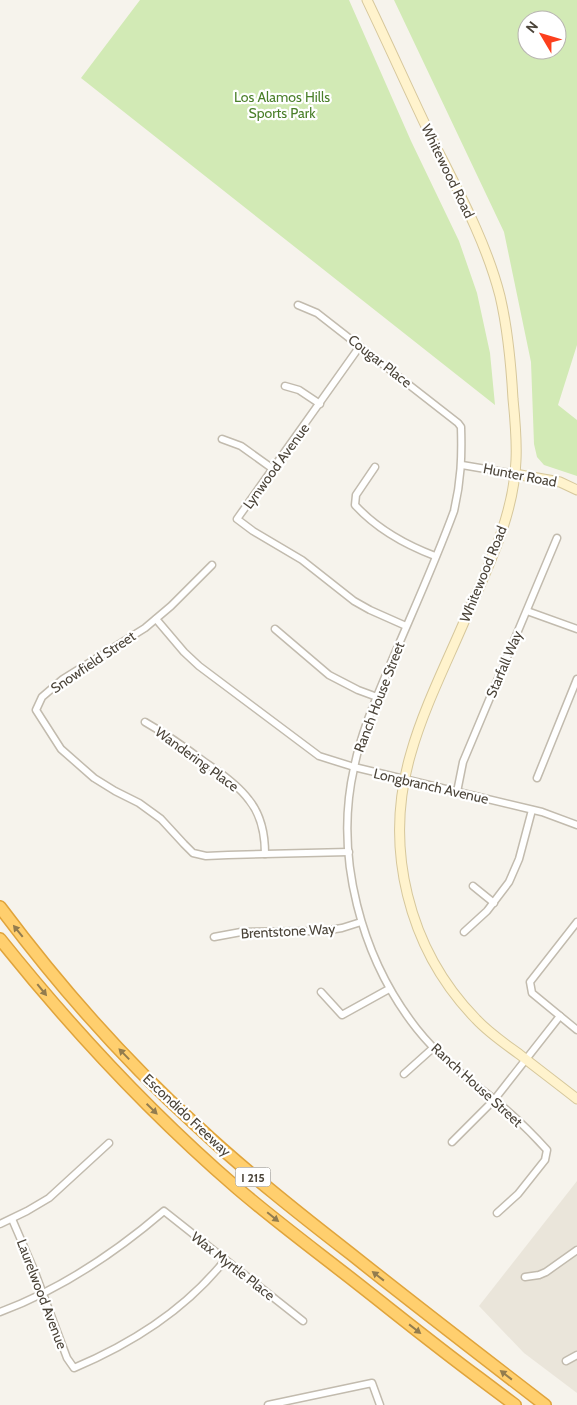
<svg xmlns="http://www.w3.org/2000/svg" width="577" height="1405" font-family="Cabin,sans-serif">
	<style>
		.residential { fill: #eae5da }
		.green { fill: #d2eab5; fill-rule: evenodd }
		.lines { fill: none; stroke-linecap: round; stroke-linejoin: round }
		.street-casing { stroke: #c2bbae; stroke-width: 9 }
		.secondary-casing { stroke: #d6c79b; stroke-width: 11 }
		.highway-casing { stroke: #e0a43c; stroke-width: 14 }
		.street { stroke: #fff; stroke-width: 6 }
		.secondary { stroke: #fff3cd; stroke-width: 9 }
		.highway { stroke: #ffcf6e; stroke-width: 11 }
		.oneway { fill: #937c4e }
		.labels { text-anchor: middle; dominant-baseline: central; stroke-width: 4.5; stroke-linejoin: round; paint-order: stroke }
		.shield { fill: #fff; stroke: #817c74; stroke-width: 1 }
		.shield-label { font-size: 12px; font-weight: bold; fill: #4b4439 }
		.park-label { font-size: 14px; fill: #4a7f2a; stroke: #fff }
		.street-label { font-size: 14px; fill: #4b4439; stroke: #fff }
	</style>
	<rect width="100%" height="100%" fill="#f6f3ec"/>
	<path class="residential" d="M577 1181V1393L524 1353 479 1306Z"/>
	<g class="green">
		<path d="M140 0H349L411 141 459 241 477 293 490 353 495 405 81 78Z"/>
		<path d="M394 0H577V345L558 405 577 420V476L544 465 537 457 534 444 531 362 504 232ZM527 20H557V50H527Z"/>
	</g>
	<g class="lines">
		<g class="street-casing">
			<g id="street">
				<path d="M298 305 317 313 458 423 461 427C462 457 461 481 454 511 435 563 412 613 390 665 376 699 361 732 354 768 334 856 361 958 417 1029 440 1058 466 1077 495 1100 513 1115 531 1132 547 1150L545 1160 518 1194 497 1213"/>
				<path d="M360 346 237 519 253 531 302 560 354 601 370 610 406 626"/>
				<path d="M285 386 299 390 320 404"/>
				<path d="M222 439 241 446 273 469"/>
				<path d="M462 465 515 474"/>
				<path d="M375 467 356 495 355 505C376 528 406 545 435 556"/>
				<path d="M212 565 171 606 145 628 63 679 42 697 36 710 61 749 94 778 115 791 139 803 161 819 184 844 193 853 206 856 228 855 349 852"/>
				<path d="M527 611 577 629"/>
				<path d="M156 619 184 652 199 666 319 756 354 767 542 812 577 825"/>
				<path d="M275 629 329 675 358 690 377 697"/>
				<path d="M145 722C166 734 186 748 206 763 221 773 238 785 249 800 262 816 265 835 265 854"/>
				<path d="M537 778 577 679"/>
				<path d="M457 792 463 762 557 538"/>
				<path d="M473 886 494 903"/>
				<path d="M577 922 530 982 532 993 577 1030"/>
				<path d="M464 932 487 911 509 882 519 859 532 810"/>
				<path d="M214 937 241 932 323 931 342 928 361 922"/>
				<path d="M321 992 342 1015 389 989"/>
				<path d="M404 1074 433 1048"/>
				<path d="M452 1142 494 1100 560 1016"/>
				<path d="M12 1219 34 1270 67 1358 74 1368C131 1344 186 1309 225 1260"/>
				<path d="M0 1224 27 1211 49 1198 109 1143"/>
				<path d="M525 1277 539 1275 546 1272 577 1250"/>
				<path d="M0 1312C62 1289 115 1253 164 1211L303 1321"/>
				<path d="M566 1361 577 1355"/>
				<path d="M268 1405 372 1383 380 1405"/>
			</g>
		</g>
		<g class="secondary-casing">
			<g id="secondary">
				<path d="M367 0C389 46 410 93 432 139 457 189 486 241 500 296 508 330 511 364 513 399 515 419 517 440 516 460 514 517 486 571 464 622 446 664 423 710 411 753 383 847 408 949 476 1019 489 1033 504 1043 519 1054 538 1069 558 1084 577 1099"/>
				<path d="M515 474 560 482 577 490"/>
			</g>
		</g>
		<g class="highway-casing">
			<g id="highway">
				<path d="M0 907C59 986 124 1060 197 1126 246 1172 298 1213 351 1254 415 1305 480 1355 545 1405"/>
				<path d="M0 939C72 1029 150 1113 237 1188 272 1218 308 1245 344 1273 389 1308 433 1344 479 1378 491 1387 503 1396 515 1405"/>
			</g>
		</g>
		<use href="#street" class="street"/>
		<use href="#secondary" class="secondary"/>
		<use href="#highway" class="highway"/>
	</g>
	<defs><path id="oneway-solid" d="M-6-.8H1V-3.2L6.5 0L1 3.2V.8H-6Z" transform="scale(1.25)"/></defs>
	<g class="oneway">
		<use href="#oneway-solid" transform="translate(18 931) rotate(-129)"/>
		<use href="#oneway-solid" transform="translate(42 990) rotate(51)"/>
		<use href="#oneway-solid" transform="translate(124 1054) rotate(-134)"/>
		<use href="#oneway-solid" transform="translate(152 1109) rotate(44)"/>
		<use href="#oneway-solid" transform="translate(273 1217) rotate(39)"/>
		<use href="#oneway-solid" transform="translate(378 1276) rotate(-142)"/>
		<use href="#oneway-solid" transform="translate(415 1329) rotate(38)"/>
		<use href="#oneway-solid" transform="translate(506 1375) rotate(-142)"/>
	</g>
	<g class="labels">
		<rect class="shield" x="235.5" y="1167.5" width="35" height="19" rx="4"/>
		<g class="shield-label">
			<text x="253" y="1177">I 215</text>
		</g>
		<g class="park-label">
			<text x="282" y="97">Los Alamos Hills<tspan x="282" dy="16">Sports Park</tspan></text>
		</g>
		<g class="street-label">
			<text transform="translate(448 171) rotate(64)">Whitewood Road</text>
			<text transform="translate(380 361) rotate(38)">Cougar Place</text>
			<text transform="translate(276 466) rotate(-54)">Lynwood Avenue</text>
			<text transform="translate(520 475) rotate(11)">Hunter Road</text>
			<text transform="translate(483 574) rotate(-68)">Whitewood Road</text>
			<text transform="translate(93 662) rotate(-34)">Snowfield Street</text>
			<text transform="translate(504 664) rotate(-67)">Starfall Way</text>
			<text transform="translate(379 697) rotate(-69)">Ranch House Street</text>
			<text transform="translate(197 759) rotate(36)">Wandering Place</text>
			<text transform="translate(431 786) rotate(13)">Longbranch Avenue</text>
			<text transform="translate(288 931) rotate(-3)">Brentstone Way</text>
			<text transform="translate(477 1085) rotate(42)">Ranch House Street</text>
			<text transform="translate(187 1115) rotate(43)">Escondido Freeway</text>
			<text transform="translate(233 1266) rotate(38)">Wax Myrtle Place</text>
			<text transform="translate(42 1294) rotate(69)">Laurelwood Avenue</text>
		</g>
	</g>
	<g transform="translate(542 35) rotate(308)"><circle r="24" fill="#ffffff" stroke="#b7b4b0"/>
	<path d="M0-4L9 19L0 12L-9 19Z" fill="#fc3f1d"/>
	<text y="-8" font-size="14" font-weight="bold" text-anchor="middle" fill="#4b4439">N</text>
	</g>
</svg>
